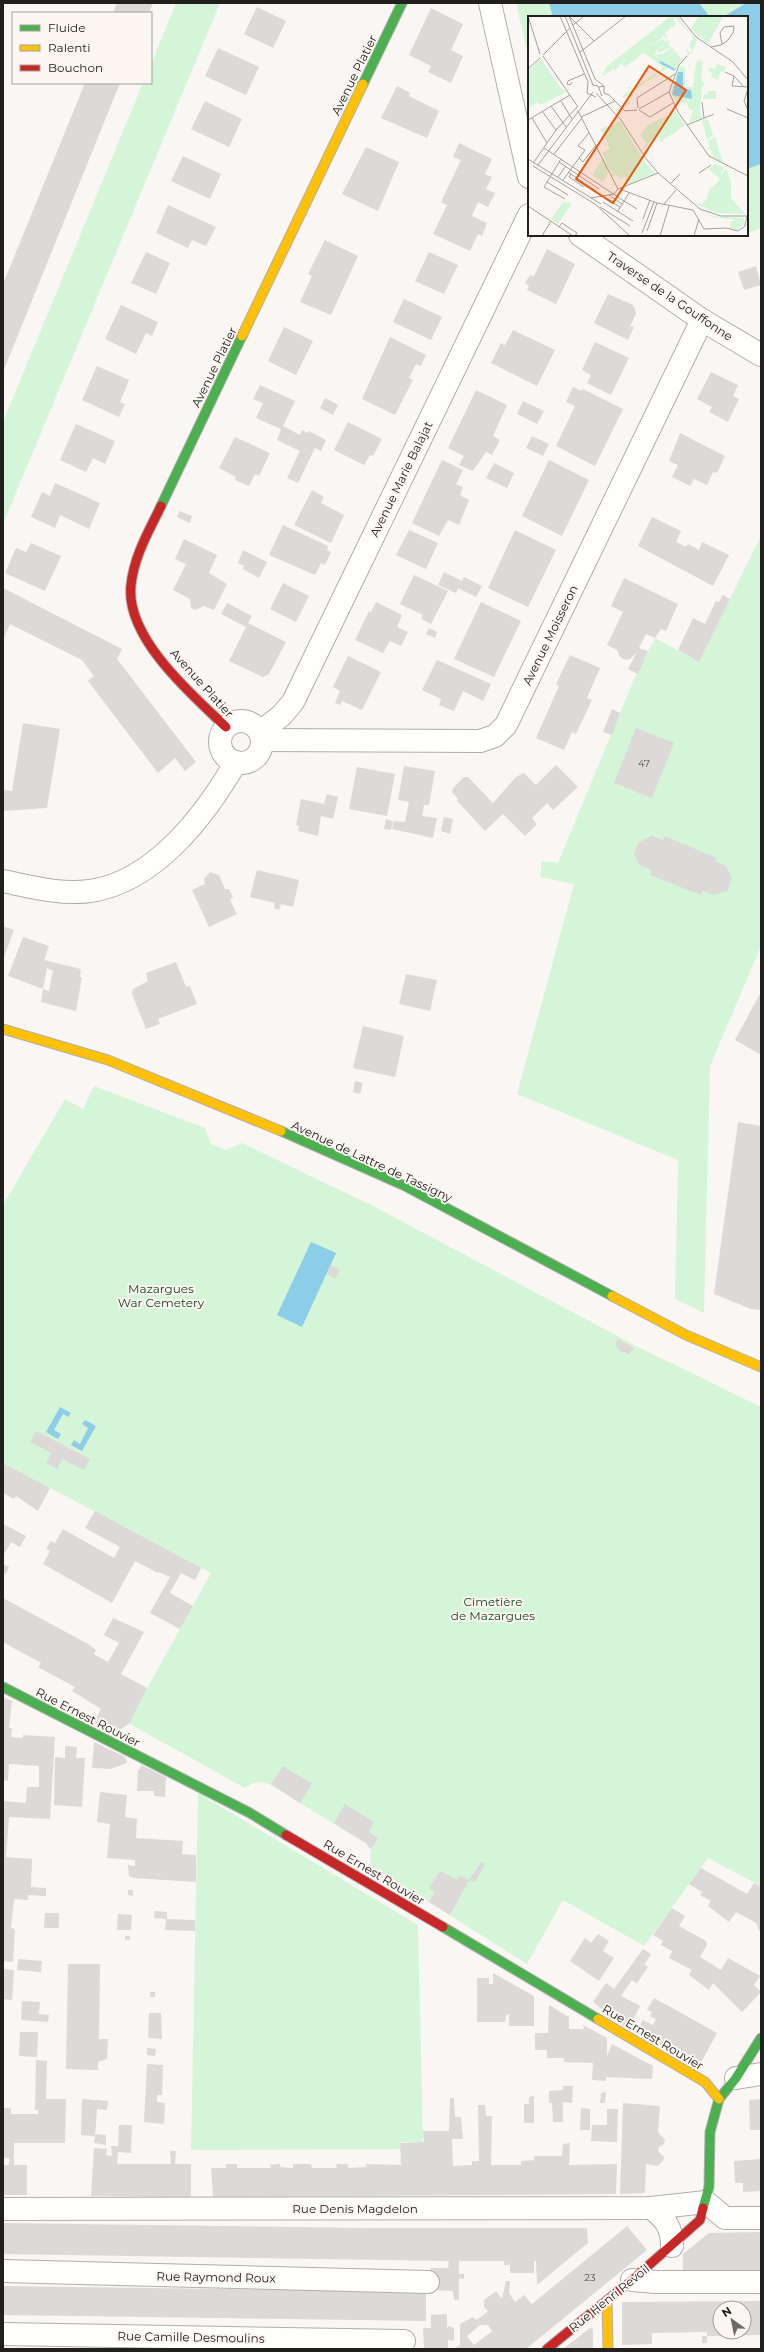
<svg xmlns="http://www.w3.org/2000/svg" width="764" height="2352" font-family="Montserrat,sans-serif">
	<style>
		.green { fill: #d5f5d8 }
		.water { fill: #8ccde8 }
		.building { fill: #dcd9d8; fill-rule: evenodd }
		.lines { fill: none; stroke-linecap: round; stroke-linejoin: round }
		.street-casing { stroke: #b1aead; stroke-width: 24 }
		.fast-casing { stroke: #b1aead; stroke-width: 11 }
		.slow-casing { stroke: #b1aead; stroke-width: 11 }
		.jam-casing { stroke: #b1aead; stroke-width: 11 }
		.street { stroke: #fefefd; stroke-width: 22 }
		.fast { stroke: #4caf50; stroke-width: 9 }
		.slow { stroke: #ffc107; stroke-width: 9 }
		.jam { stroke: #c62828; stroke-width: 9 }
		.labels { text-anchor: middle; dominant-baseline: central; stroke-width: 4; stroke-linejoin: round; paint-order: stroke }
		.number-label { font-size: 10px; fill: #504e4c }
		.street-label { font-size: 12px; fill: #22201e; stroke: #fbf6f1 }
		.park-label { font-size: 12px; fill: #124420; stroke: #fbf6f1 }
		.inset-river { fill: none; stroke: #8ccde8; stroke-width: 2 }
		.inset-road { fill: none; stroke: #a3a09e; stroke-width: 1 }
		.view { fill: #e8590c; fill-opacity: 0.15; stroke: #e8590c; stroke-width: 2 }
		.inset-edge { fill: none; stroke: #22201e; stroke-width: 2 }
	</style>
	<rect width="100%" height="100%" fill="#f9f6f3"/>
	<g class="green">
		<path d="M176 3H220L3 524V422L143 83H151V64Z"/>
		<path d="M516 3H761V228L747 234V17H529V59Z"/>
		<path d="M761 536V946L710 1066 704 1313 675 1299 678 1160 517 1094 574 884 540 877 542 861 558 863 632 684 655 638 699 662Z"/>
		<path d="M94 1086 205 1128 211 1144 226 1150 242 1143 377 1208 638 1347 761 1407V1886L708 1858 644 1946 563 1900 527 1964 370 1865 371 1850 365 1843 271 1785C260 1780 255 1781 245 1788L128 1723 211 1573 3 1463V1205L65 1099 83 1109Z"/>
		<path d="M198 1793 418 1925 423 2142H400V2149L191 2150Z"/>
	</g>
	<g class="water">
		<path d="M549 3H699L710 17H553Z"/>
		<path d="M746 3H761V164L747 169V17H723Z"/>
		<path d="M311 1242 336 1253 302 1327 277 1315Z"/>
		<path d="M60 1407 71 1413 68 1417 63 1414 54 1430 61 1434 58 1439 46 1432Z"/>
		<path d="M85 1420 96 1426 82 1451 71 1445 74 1440 80 1444 88 1428 82 1424Z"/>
	</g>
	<g class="building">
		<path d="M117 3H153L149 13H113Z"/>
		<path d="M257 7 286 21 273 48 244 34Z"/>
		<path d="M431 8 463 24 451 50 463 56 451 83 428 72 431 66 409 55Z"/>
		<path d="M218 48 259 67 246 95 205 76Z"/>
		<path d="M85 83H120L3 372V284Z"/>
		<path d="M397 86 410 93 409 96 439 111 427 138 381 118Z"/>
		<path d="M205 101 242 119 229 147 191 129Z"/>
		<path d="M459 143 492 159 485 174 492 177 486 189 495 193 488 207 478 202 474 211 472 216 487 223 482 236 478 234 470 251 433 234 447 205 441 202 461 160 453 157Z"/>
		<path d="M366 147 399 162 378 211 342 194Z"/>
		<path d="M183 156 221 174 210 199 171 181Z"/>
		<path d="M168 205 216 227 206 246 192 240 188 248 156 233Z"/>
		<path d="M325 240 358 256 331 315 300 302 312 276 308 274Z"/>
		<path d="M547 249 575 264 556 304 527 290 529 286 525 283 530 275 534 276Z"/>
		<path d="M146 252 170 263 156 294 131 283Z"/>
		<path d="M429 252 458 265 444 294 415 281Z"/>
		<path d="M756 266 761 285 744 290 738 272Z"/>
		<path d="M608 294 633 305 635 309 636 314 630 326 634 327 628 340 594 323Z"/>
		<path d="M404 299 442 317 431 340 393 322Z"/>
		<path d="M121 305 158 322 152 336 146 333 136 354 105 339Z"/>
		<path d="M284 327 313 341 296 375 268 361Z"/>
		<path d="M513 330 555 350 537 386 491 363 501 343 505 345Z"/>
		<path d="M390 337 426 355 421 366 416 364 409 378 413 380 395 415 362 399Z"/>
		<path d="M595 342 629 358 611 395 587 383 591 375 582 370Z"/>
		<path d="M97 366 129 380 120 402 125 404 119 417 82 400Z"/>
		<path d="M711 372 738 385 733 396 739 399 728 422 709 412 712 407 697 399Z"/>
		<path d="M260 385 295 401 283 426 300 435 302 430 308 433 309 431 326 440 321 451 315 448 298 483 287 478 300 451 277 440 281 429 256 418 263 403 253 399Z"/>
		<path d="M573 387 582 391 583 389 623 409 595 466 556 446 575 406 566 402Z"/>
		<path d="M476 390 507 405 493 436 500 440 492 455 486 452 473 471 459 465 464 456 448 448Z"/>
		<path d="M325 398 338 405 333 415 320 408Z"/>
		<path d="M523 401 544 411 537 424 517 414Z"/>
		<path d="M348 422 382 439 373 456 370 455 364 465 334 450Z"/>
		<path d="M76 424 115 441 105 464 93 458 86 472 60 460Z"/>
		<path d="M680 433 725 456 717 473 713 472 707 485 694 479 690 486 672 477 678 465 669 461Z"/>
		<path d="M532 436 549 444 543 456 526 448Z"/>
		<path d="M235 437 270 453 259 476 255 474 249 486 235 480 236 477 219 468Z"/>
		<path d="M442 460 463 470 456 484 463 487 460 495 469 500 459 525 448 520 439 536 412 523Z"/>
		<path d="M549 460 589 480 562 536 522 516Z"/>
		<path d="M494 463 514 473 507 488 486 478Z"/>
		<path d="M55 483 100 503 89 529 60 515 55 528 31 517 42 492 50 496Z"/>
		<path d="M312 490 324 497 321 503 344 515 331 543 294 525Z"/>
		<path d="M180 511 192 516 190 523 177 517Z"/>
		<path d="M652 517 681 531 676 542 686 547 688 544 699 550 702 542 729 555 713 586 638 546Z"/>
		<path d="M283 525 328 546 327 550 331 552 327 561 325 565 321 563 315 575 269 555Z"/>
		<path d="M409 530 438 543 426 569 396 555Z"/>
		<path d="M515 530 556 550 528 607 488 588Z"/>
		<path d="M184 539 217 555 209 573 227 584 214 610 204 606 195 610 191 608 190 599 173 590 186 564 175 559Z"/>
		<path d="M31 543 61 556 45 591 5 573 16 548 26 552Z"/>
		<path d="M243 550 267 562 259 578 243 569 244 566 238 563Z"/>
		<path d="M444 572 462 581 464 577 482 586 476 597 458 588 456 593 438 585Z"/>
		<path d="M414 575 448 591 431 624 421 619 423 615 400 604Z"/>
		<path d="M624 578 678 604 666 631 661 629 655 638 646 634 639 648 648 651 638 674 628 669 637 652 630 659 625 660 620 657 617 650 607 645 623 612 611 606Z"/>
		<path d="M283 583 309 596 296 622 270 609Z"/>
		<path d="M3 588 122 649 117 659 196 762 185 771 175 758 158 773 88 681 94 676 82 660 10 624 3 640Z"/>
		<path d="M723 595 730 599 699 662 678 650 693 618 705 624 716 601 719 602Z"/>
		<path d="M376 602 402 615 397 627 408 632 401 646 390 641 383 653 355 640 369 611 371 612Z"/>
		<path d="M481 602 521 621 494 677 454 659Z"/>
		<path d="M227 603 252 616 248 623 286 642 269 674 263 677 229 661 246 627 221 614Z"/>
		<path d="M429 628 437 632 435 638 426 634Z"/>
		<path d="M570 655 600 668 587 698 592 700 576 734 572 732 564 750 536 738 559 686 556 684Z"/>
		<path d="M348 656 381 672 362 710 342 701 340 705 335 703 340 691 333 687Z"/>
		<path d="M437 660 491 684 483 701 463 691 454 711 439 705 441 699 422 690Z"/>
		<path d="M612 709 620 713 612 735 603 732Z"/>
		<path d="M23 723 60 729 47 808 3 811V790L12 791Z"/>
		<path d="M636 728 674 743 652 798 614 783Z"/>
		<path d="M556 765 578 787 553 810 547 803 532 818 537 824 525 836 503 814 485 831 457 801 458 799 452 792 453 788 464 777H468L493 803 516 777 524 773 536 785Z"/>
		<path d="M404 766 435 771 429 805H424L422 816 437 818 433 838 392 829 394 821 405 822 409 802 398 800Z"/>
		<path d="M357 767 395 774 387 816 349 809Z"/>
		<path d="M327 794 338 797 333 819 321 816 318 836 298 831 299 826 296 825 301 799 324 804Z"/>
		<path d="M444 817 453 819 450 834 441 831Z"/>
		<path d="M386 819 393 821 391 830 384 829Z"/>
		<path d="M652 836 663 840 664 836 717 858 715 861 726 866 732 878 727 891 714 895 703 891 701 895 650 875 651 870 639 865 634 854 639 842Z"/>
		<path d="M257 870 299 880 293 907 281 904 279 910 274 908 275 903 250 897Z"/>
		<path d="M210 872 219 875 225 889H229L233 897 230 900 237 914 209 927 192 890 205 884 204 879Z"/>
		<path d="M3 926 14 930 3 960Z"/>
		<path d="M23 937 49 946 44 960 81 969 80 977H82L76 1011 41 1002 43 989 49 991 53 971 47 968 43 989 8 976Z"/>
		<path d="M176 962 186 987 190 986 197 1004 158 1019 160 1024 146 1029 132 994 133 989 148 981 146 973Z"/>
		<path d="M406 974 437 980 430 1011 399 1004Z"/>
		<path d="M761 992V1055L735 1040Z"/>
		<path d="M363 1026 404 1036 395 1077 353 1068Z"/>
		<path d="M355 1081 363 1083 360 1094 353 1092Z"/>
		<path d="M738 1122 761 1126V1310L751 1309 714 1294Z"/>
		<path d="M331 1265 340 1270 335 1279 327 1274Z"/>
		<path d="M618 1339 634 1348 630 1354 620 1351 615 1345Z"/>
		<path d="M36 1431 90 1459 84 1470 62 1459 57 1469 46 1463 51 1453 30 1442Z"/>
		<path d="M3 1463 50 1488 38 1511 16 1496 14 1499 3 1493Z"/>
		<path d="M95 1511 201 1568 195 1580 181 1573 170 1593 193 1606 180 1629 150 1613 170 1577 159 1572 158 1573 135 1561 112 1603 43 1564 50 1551 46 1549 51 1541 55 1543 63 1529 114 1558 120 1547 85 1528Z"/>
		<path d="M3 1524 26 1536 20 1547 11 1542 5 1553 3 1552Z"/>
		<path d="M3 1564 9 1567 6 1574 3 1572Z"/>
		<path d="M3 1598 88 1644 96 1650 94 1654 108 1662 119 1643 104 1635 113 1618 144 1632 121 1674 147 1688 129 1724 115 1732 94 1722 101 1709 72 1691 75 1687 38 1667 41 1663 3 1642Z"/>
		<path d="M3 1697 12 1701 9 1728H12L11 1737 23 1738V1735L55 1737 50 1819 9 1817 6 1857 32 1859 31 1887 46 1888V1896L28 1895V1900L14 1899 11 1928 15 1929 13 1962 3 1961V1801L26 1803 27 1787H39V1766L9 1764 8 1781 3 1780Z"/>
		<path d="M94 1742 125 1757 127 1763 111 1769 92 1768Z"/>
		<path d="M65 1746 77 1747 76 1758H85L82 1807 54 1805 55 1757 65 1758Z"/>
		<path d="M141 1765 166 1777 165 1797 154 1796V1791H137L138 1769 140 1770Z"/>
		<path d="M283 1766 312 1784 300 1803 271 1784Z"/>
		<path d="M100 1792 127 1795 125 1817 137 1819 136 1838 183 1841 182 1854 196 1855V1882L134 1878 129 1876 128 1865 135 1866V1860L107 1858 110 1824 97 1822Z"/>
		<path d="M345 1804 374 1822 369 1832 378 1838 371 1849 366 1843 334 1823Z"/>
		<path d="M481 1862 485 1865 475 1882 472 1880 468 1882 450 1915 429 1902 435 1892 429 1888 440 1871 457 1880 460 1876 469 1880Z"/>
		<path d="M701 1868 747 1894 754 1883 761 1887V1935L756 1923 736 1912 729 1922 708 1906 711 1901 700 1895 702 1892 689 1884Z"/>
		<path d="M128 1890H133V1896L128 1895Z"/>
		<path d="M672 1908 685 1916 679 1926 706 1941 707 1945 700 1957 721 1970 728 1958 760 1976 754 1985 761 1992 742 2012 713 1983 709 1990 689 1975 692 1970 669 1958 672 1951 661 1945 663 1941 653 1935Z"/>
		<path d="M155 1911 167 1912V1919L154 1918Z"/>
		<path d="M45 1913H59V1928H44Z"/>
		<path d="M118 1914 132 1915 131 1930H117Z"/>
		<path d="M166 1919 195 1920V1931L165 1930Z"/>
		<path d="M598 1934 609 1941 603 1951 614 1958 599 1981 570 1961 585 1938 591 1943Z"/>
		<rect x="125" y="1936" width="5" height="4"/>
		<path d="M643 1949 651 1954 645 1964 640 1961 648 1967 637 1983 632 1980 621 1996 640 2006 628 2030 593 2002 606 1983 614 1989Z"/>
		<path d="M18 1959 42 1961 41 1972 17 1970Z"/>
		<path d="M68 1964H100L99 2039H108L107 2059 98 2062V2070L66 2069Z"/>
		<path d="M3 1969 14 1970 12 2000 3 1999Z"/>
		<path d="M493 1973 534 1996V2026H509V2014L506 2015 505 2022H477V1978H489V1984H493Z"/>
		<rect x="150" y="1992" width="5" height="5"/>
		<path d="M654 1998 717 2033 699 2066 648 2038 635 2034 643 2020 653 2025 656 2019 650 2016 652 2012 647 2010Z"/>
		<path d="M22 2001 40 2002 39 2014 49 2015 48 2022 21 2020Z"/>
		<path d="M549 2005 569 2017V2029H584L583 2025 607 2038V2056L612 2044 653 2066 652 2079 606 2077V2081L592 2080 593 2063 564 2062V2058H547V2050H535V2033H548Z"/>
		<path d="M149 2013H161L162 2039 148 2038Z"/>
		<path d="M20 2032H38L37 2057 19 2056Z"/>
		<path d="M147 2048 156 2049 155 2056 147 2055Z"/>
		<path d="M36 2060 47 2061 46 2099H66L65 2143H14V2165H27V2195H3V2165H9V2158H3V2108H11V2114H38V2110H35Z"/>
		<path d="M147 2064 163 2065 162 2095H157V2102L165 2103 164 2124 144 2122Z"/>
		<path d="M563 2086H573L572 2103 563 2102V2122H553L552 2103H549V2091L563 2090Z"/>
		<path d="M606 2092 605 2103H600L601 2093Z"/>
		<path d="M534 2096V2123H524V2104H529V2097Z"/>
		<path d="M450 2098H454L455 2117H461L463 2139H452L453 2166 472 2165V2161H479L478 2105H485L486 2116H492L491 2165H521V2161L534 2160V2156H562L563 2144 570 2143 569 2165 617 2164 616 2194 213 2197 211 2168H226V2164H237V2168H271L270 2165 280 2164V2167L293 2168V2164H311L312 2168H337L336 2164H348V2168L366 2167V2164L401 2165 400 2143 424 2142 423 2131H449Z"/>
		<path d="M82 2099 108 2101 107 2110 97 2109 96 2124 95 2134 106 2135V2145L94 2143 95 2136 81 2135Z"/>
		<path d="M761 2099V2130H750L749 2100Z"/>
		<path d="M623 2103 660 2106 658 2132 665 2140 664 2144 659 2147 658 2151 664 2157 663 2161 657 2166 646 2164 645 2193 620 2194Z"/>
		<path d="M581 2108 590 2109V2130H580Z"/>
		<path d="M607 2109H618L617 2142 591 2141 592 2125H607Z"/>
		<path d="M119 2125H132L131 2153 118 2152 117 2164H171L170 2151H176L175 2164H191V2197L91 2196 94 2148 107 2149 106 2155 112 2156 111 2146H118Z"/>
		<path d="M761 2159V2191L743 2192V2183H735L734 2161Z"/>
		<path d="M3 2223 371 2228H587L588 2243 537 2285 536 2261H534V2273H510V2261L509 2265H504V2261H459V2274H464V2279L459 2278V2300H454L453 2291 430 2290V2268H448L449 2261 3 2254Z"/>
		<path d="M627 2226 647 2250 526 2349H453L460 2345V2324L473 2317 476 2320 485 2314 488 2311 484 2307V2300L496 2291 502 2299 506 2281H510L509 2293 515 2302 524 2295 532 2304ZM480 2325H488L492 2331 474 2345 467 2336Z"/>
		<path d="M761 2232V2274L683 2275V2254L709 2233Z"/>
		<path d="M3 2286 426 2292V2321L3 2315Z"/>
		<path d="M761 2301V2335L707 2336V2332L652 2333V2344L622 2345V2302ZM720 2308H744V2332H720Z"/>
		<path d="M447 2314V2328L449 2326 454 2328V2341L448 2340V2349H424L423 2328H431V2315Z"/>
		<path d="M590 2328 593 2329V2349H563Z"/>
		<rect x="702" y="2336" width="5" height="7"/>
	</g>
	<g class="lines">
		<g class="street-casing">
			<g id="street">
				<path d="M490 3 529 177"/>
				<path d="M580 235 702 320 761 355"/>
				<circle cx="241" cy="742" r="21"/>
				<path d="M260 732 281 716 293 702 529 215"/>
				<path d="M262 740 480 741 495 736 506 725 702 320"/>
				<path d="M3 881C32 887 61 895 90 891 155 882 206 814 236 762"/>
				<path d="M736 2078 761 2074"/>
				<path d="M651 2208C666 2219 672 2228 672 2246"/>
				<path d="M3 2209 651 2208 706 2202 725 2218H761"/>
				<path d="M3 2271 428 2282"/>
				<path d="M632 2280 656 2282H761"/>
				<path d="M3 2334 404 2341"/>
			</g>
		</g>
		<g class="fast-casing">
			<g id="fast">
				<path d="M363 84 402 3"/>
				<path d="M161 506 242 336"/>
				<path d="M281 1131 405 1186 612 1296"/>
				<path d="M3 1687 250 1813 286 1835"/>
				<path d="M443 1927 598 2019"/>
				<path d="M703 2208 709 2187 710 2132 719 2099 736 2078 761 2038"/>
			</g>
		</g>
		<g class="slow-casing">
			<g id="slow">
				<path d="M242 336 363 84"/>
				<path d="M3 1029 108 1060 281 1131"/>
				<path d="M612 1296 686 1335 761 1367"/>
				<path d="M598 2019 705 2082 719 2099"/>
				<path d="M607 2301 608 2349"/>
			</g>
		</g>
		<g class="jam-casing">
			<g id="jam">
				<path d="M161 506C149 531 134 556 131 585 125 637 191 694 226 727"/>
				<path d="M286 1835 443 1927"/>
				<path d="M547 2349 632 2280 700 2220 703 2208"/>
			</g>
		</g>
		<use href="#street" class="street"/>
		<use href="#fast" class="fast"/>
		<use href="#slow" class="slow"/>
		<use href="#jam" class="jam"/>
	</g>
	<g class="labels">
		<g class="number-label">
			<text x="644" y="763">47</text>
			<text x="590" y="2277">23</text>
		</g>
		<g class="street-label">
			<text transform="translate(354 75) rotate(-64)">Avenue Platier</text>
			<text transform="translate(670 296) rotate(34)">Traverse de la Gouffonne</text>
			<text transform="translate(214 367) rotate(-64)">Avenue Platier</text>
			<text transform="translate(401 479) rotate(-64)">Avenue Marie Balajat</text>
			<text transform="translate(550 635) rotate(-64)">Avenue Moisseron</text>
			<text transform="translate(202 683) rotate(48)">Avenue Platier</text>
			<text transform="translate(372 1161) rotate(25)">Avenue de Lattre de Tassigny</text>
			<text transform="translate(88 1717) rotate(27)">Rue Ernest Rouvier</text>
			<text transform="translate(374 1872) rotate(31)">Rue Ernest Rouvier</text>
			<text transform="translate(653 2037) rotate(31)">Rue Ernest Rouvier</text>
			<text x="355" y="2208">Rue Denis Magdelon</text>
			<text transform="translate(216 2277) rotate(1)">Rue Raymond Roux</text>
			<text transform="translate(609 2298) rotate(-39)">Rue Henri Revoil</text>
			<text transform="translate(191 2337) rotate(1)">Rue Camille Desmoulins</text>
		</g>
		<g class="park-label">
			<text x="161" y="1288">Mazargues<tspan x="161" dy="14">War Cemetery</tspan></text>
			<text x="493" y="1601">Cimetière<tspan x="493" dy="14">de Mazargues</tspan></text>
		</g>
	</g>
	<g transform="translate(528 16)">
		<rect width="220" height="220" fill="#f9f6f3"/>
		<path d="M143 0H149L160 15V16L147 1 145 3 148 8 137 17 140 23 134 19V22L120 31 135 23 137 26 141 24 140 29 143 31 130 37V33L139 27 130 32 126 39 134 38 145 31 147 35 131 46 148 35 153 43 160 38 158 32 162 37 164 35 161 29 165 23 162 17 169 24 164 37 153 44 148 54 140 51 96 82 94 80 134 53V50L115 37 98 51 93 48 87 55 84 50 85 53 80 57 69 63 74 60 78 51ZM171 0H195L180 28 163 13ZM13 43 32 71 38 76 12 89 10 86 0 92V55ZM171 44 175 46 173 65 177 67 174 72 172 94 174 102 161 107 165 95 160 92V87H154L146 82 143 75 152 50 157 52V71H165L168 47ZM189 48 198 51 196 56 193 55 190 64 183 61 184 57 181 55V51L187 53ZM180 75H188V83H175L176 78H180ZM148 96 157 109 133 126 129 119 114 135 118 127 112 119 121 108ZM180 103 185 119 179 124 174 104ZM92 105 118 148 127 157 101 168 97 161 92 163 89 159 85 161 74 137 82 132 72 113ZM187 120 194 144 196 147 185 141 184 135 179 132 181 130 183 133 180 125ZM75 142 81 155 75 166 64 159ZM187 148 196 151 192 160 198 152 203 166V182L217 198 189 197 166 187 174 188 179 183 181 174 189 167 191 162 181 153ZM35 186 44 187 30 208 23 203ZM163 190 185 200 216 202 217 207 209 214 201 212 203 206 207 204 185 201Z" fill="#d5f5d8"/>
		<path d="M150 56H155V73L163 74 164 83 144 79Z" fill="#8ccde8"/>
		<path class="inset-river" d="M132 46 147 54"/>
		<path class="inset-road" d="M0 0 12 38M32 0 60 66 59 77 68 81M37 0 65 69M41 0 67 63 76 70 71 71M151 0 168 21 205 46 220 64M42 1 66 25M45 9 56 0M183 31 193 29 199 25 205 17 206 10 196 11 192 17 194 28M52 36 98 0M15 39 42 12M15 40 50 91M159 40 151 49 141 76 150 96 181 140 220 160M0 53 12 42M197 56 206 60 215 70M206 60 204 70 220 71M44 66 42 69 39 68 40 65 56 58M65 69 70 70 74 80M76 70V77L81 79 97 95 109 94M220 73 216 85 220 94M68 77 93 104 117 141M33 85 44 103M174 86 176 102M23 90 38 111M110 92 109 82 147 58M111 93 141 76M199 93 220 102M111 94 122 101 145 87M14 95 28 114M50 95 90 173M53 101 87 85M4 102 19 127M0 104 42 79M159 109 186 98M16 132 96 185M26 138 54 102M116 140 130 157 172 193 193 200H220M51 142 55 146 68 129M0 143 73 188M33 143 16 171 37 183M6 146 28 114 49 91M31 146 71 173M10 149 65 76M5 150 67 188 102 220M40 156 68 175M171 157 183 149M43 158 41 161 56 171M30 161 38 150M35 164 57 134 50 130 61 117M19 166 40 179M142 168 152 158M92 173 129 187 165 194 176 213 198 212 210 215 217 210 219 200M81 179 94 188M63 182 86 178 90 173 130 157M77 182 92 191M96 185 109 193M75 186 105 205M136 188 148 174M0 190 45 220M72 191 102 210M90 195 101 177M115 203 122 184M31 211 34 207 49 217 47 220M119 215 129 187M114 217 126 186M14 220 23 205M132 220 141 190M166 220 171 203"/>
		<path class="view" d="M121 50 158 74 85 187 48 163Z"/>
		<rect width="220" height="220" class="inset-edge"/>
	</g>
	<rect width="764" height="2352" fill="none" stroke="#22201e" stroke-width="8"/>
	<rect x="12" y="12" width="140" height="72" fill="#fbf6f1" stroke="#a4a09d"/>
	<rect x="20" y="25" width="20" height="6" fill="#4caf50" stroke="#a4a09d"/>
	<text x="48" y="32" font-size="12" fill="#22201e">Fluide</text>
	<rect x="20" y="45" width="20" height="6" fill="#ffc107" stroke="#a4a09d"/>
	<text x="48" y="52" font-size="12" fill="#22201e">Ralenti</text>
	<rect x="20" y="65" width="20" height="6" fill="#c62828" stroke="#a4a09d"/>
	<text x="48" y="72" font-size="12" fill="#22201e">Bouchon</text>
	<g transform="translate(732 2320) rotate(327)"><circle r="19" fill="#fbf6f1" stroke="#a4a09d"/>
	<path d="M0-3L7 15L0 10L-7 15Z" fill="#6d6b69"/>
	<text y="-6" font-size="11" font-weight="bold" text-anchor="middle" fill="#22201e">N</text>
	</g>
</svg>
